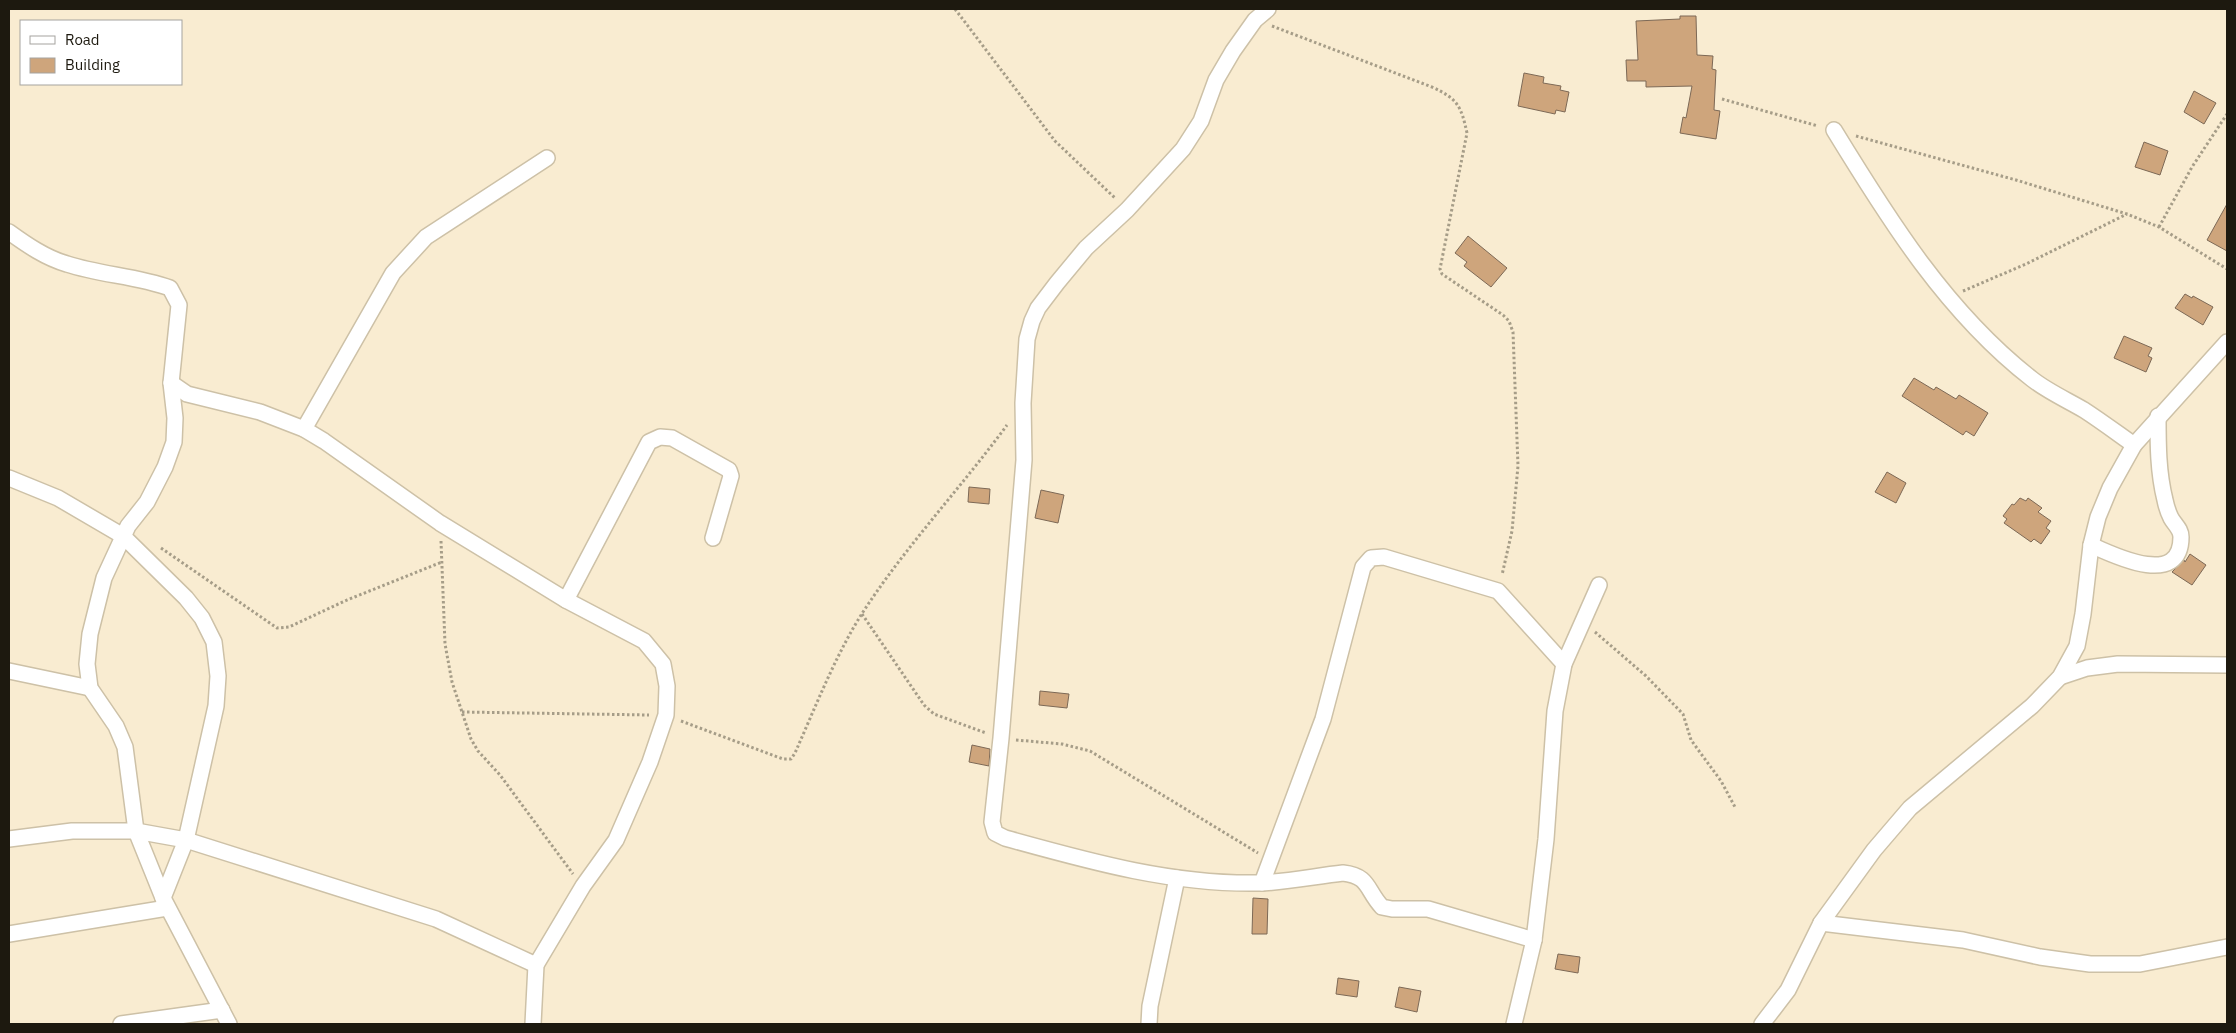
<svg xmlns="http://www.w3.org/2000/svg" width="2236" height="1033" font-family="'IBM Plex Sans',sans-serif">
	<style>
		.building { fill: #cea57c; stroke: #7d6956 }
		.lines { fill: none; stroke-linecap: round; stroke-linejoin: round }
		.minor-casing { stroke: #cdc1a7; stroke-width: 18 }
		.path { stroke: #a69d88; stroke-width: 3; stroke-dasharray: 2.5 2.5; stroke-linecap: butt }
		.minor { stroke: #fff; stroke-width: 15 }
	</style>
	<rect width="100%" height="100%" fill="#f9ecd1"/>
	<g class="building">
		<path d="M1680 16H1696L1697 55 1713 56 1712 69 1716 70 1714 110 1720 111 1716 139 1680 133 1683 117 1686 118 1692 86 1646 87V81H1627L1626 60H1638L1636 21 1680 19Z"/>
		<path d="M1524 73 1544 77 1543 83 1561 86 1560 90 1569 92 1565 112 1556 110 1555 114 1518 106Z"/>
		<path d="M2194 91 2216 103 2204 124 2184 112Z"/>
		<path d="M2144 142 2168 151 2160 175 2135 167Z"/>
		<path d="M2227 204V251L2207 240Z"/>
		<path d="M1468 236 1507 268 1491 287 1464 266 1467 262 1455 253Z"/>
		<path d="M2185 294 2192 298 2193 296 2213 307 2203 325 2175 308Z"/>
		<path d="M2124 336 2152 348 2148 356 2152 358 2146 372 2114 358Z"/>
		<path d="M1914 378 1934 390 1936 387 1956 399 1959 395 1988 413 1974 436 1966 431 1963 435 1902 396Z"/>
		<path d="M1887 472 1906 483 1896 503 1875 492Z"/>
		<path d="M969 487 990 489 989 504 968 502Z"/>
		<path d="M1041 490 1064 495 1058 523 1035 518Z"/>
		<path d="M2020 498 2026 501 2028 498 2042 508 2038 512 2051 521 2046 528 2050 531 2041 544 2034 539 2031 542 2004 523 2007 519 2003 516 2012 504 2014 505Z"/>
		<path d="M2190 554 2206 565 2192 585 2172 572 2184 560 2185 562Z"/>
		<path d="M1040 691 1069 694 1067 708 1039 705Z"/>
		<path d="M972 745 990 749 989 766 969 762Z"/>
		<path d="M1253 898 1268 899 1267 934H1252Z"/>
		<path d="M1558 954 1580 957 1578 973 1555 969Z"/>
		<path d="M1338 978 1359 981 1357 997 1336 994Z"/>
		<path d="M1399 987 1421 991 1417 1012 1395 1007Z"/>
	</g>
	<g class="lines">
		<g class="minor-casing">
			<g id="minor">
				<path d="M1268 9 1255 20 1233 51 1216 80 1201 121 1183 149 1127 210 1086 248 1057 283 1038 308 1032 321 1027 339 1023 403 1024 460 1001 738 992 822 995 833 1005 838C1088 861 1172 885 1260 883 1287 882 1316 876 1343 873 1370 876 1366 890 1382 907L1392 909H1428L1534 940"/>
				<path d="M1834 130C1889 220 1947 313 2032 379 2047 391 2067 400 2084 410 2101 421 2117 433 2134 445"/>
				<path d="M9 232C27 245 46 258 67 264 101 275 137 276 170 288L179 305 171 383 175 418 174 442 165 467 147 502 128 526 104 578 90 634 87 664 90 688 116 726 125 747 136 831 163 898 229 1024"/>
				<path d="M171 383 187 394 260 412 304 429 324 441 440 523 566 600 644 641 663 664 667 686 666 715 650 762 616 840 583 886 536 965 533 1024"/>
				<path d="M304 429 393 273 426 237 547 158"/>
				<path d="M9 478 58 498 123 536 186 598 202 618 214 642 218 676 216 706 186 840 163 898"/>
				<path d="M2091 545C2115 556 2181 588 2181 537 2181 529 2175 525 2171 518 2168 512 2166 505 2165 500 2158 472 2158 444 2158 416"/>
				<path d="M566 600 649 442 660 437 672 438 729 470 731 476 713 538"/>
				<path d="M9 671 90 688"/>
				<path d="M2060 677 2087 668 2118 664 2227 665"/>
				<path d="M9 839 72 831H136L186 840 436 919 536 965"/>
				<path d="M1262 883 1323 719 1363 567 1371 558 1384 557 1498 591 1564 664"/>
				<path d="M1821 923 1963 940 2040 957 2090 964H2140L2227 947"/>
				<path d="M9 934 167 908"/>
				<path d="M121 1024 222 1010"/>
				<path d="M1149 1024 1150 1006 1177 878"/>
				<path d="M1514 1024 1534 940 1546 839 1555 711 1564 664 1599 585"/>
				<path d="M1762 1024 1788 990 1821 923 1874 850 1910 808 2032 706 2060 677 2077 646 2083 614 2091 545 2098 517 2110 488 2134 445 2227 342"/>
			</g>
		</g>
		<g class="path">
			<path d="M955 9 1055 141 1116 199"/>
			<path d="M1272 26 1432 87C1458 99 1461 106 1467 133L1440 269 1442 274 1503 315 1509 321 1513 332 1518 466 1512 531 1502 575"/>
			<path d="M1722 99 1818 126"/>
			<path d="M1856 136 2016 180 2127 214 2159 227 2227 269"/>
			<path d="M2159 227 2192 167 2227 114"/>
			<path d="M1963 291 2026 264 2127 214"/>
			<path d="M441 541 445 644 452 682 471 739 478 751 500 775 573 874"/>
			<path d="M161 548 277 628 289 627 347 600 442 562"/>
			<path d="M862 614 924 705 934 714 986 733"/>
			<path d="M1595 632 1646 676 1683 714 1691 740 1721 781 1735 807"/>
			<path d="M462 712 649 715"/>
			<path d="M681 721 783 759H791L795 753C815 708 836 654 863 612 906 546 960 489 1007 425"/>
			<path d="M1016 740 1062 744 1090 751 1258 853"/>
		</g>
		<use href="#minor" class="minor"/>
	</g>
	<rect width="2236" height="1033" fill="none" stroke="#1d190f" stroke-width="20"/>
	<rect x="20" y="20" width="162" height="65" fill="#ffffff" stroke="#a5a39f"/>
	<rect x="30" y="36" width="25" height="8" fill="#ffffff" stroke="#a5a39f"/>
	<text x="65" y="45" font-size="15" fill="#1d190f">Road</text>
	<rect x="30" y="58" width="25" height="15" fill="#cea57c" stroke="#a5a39f"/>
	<text x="65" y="70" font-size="15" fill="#1d190f">Building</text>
</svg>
